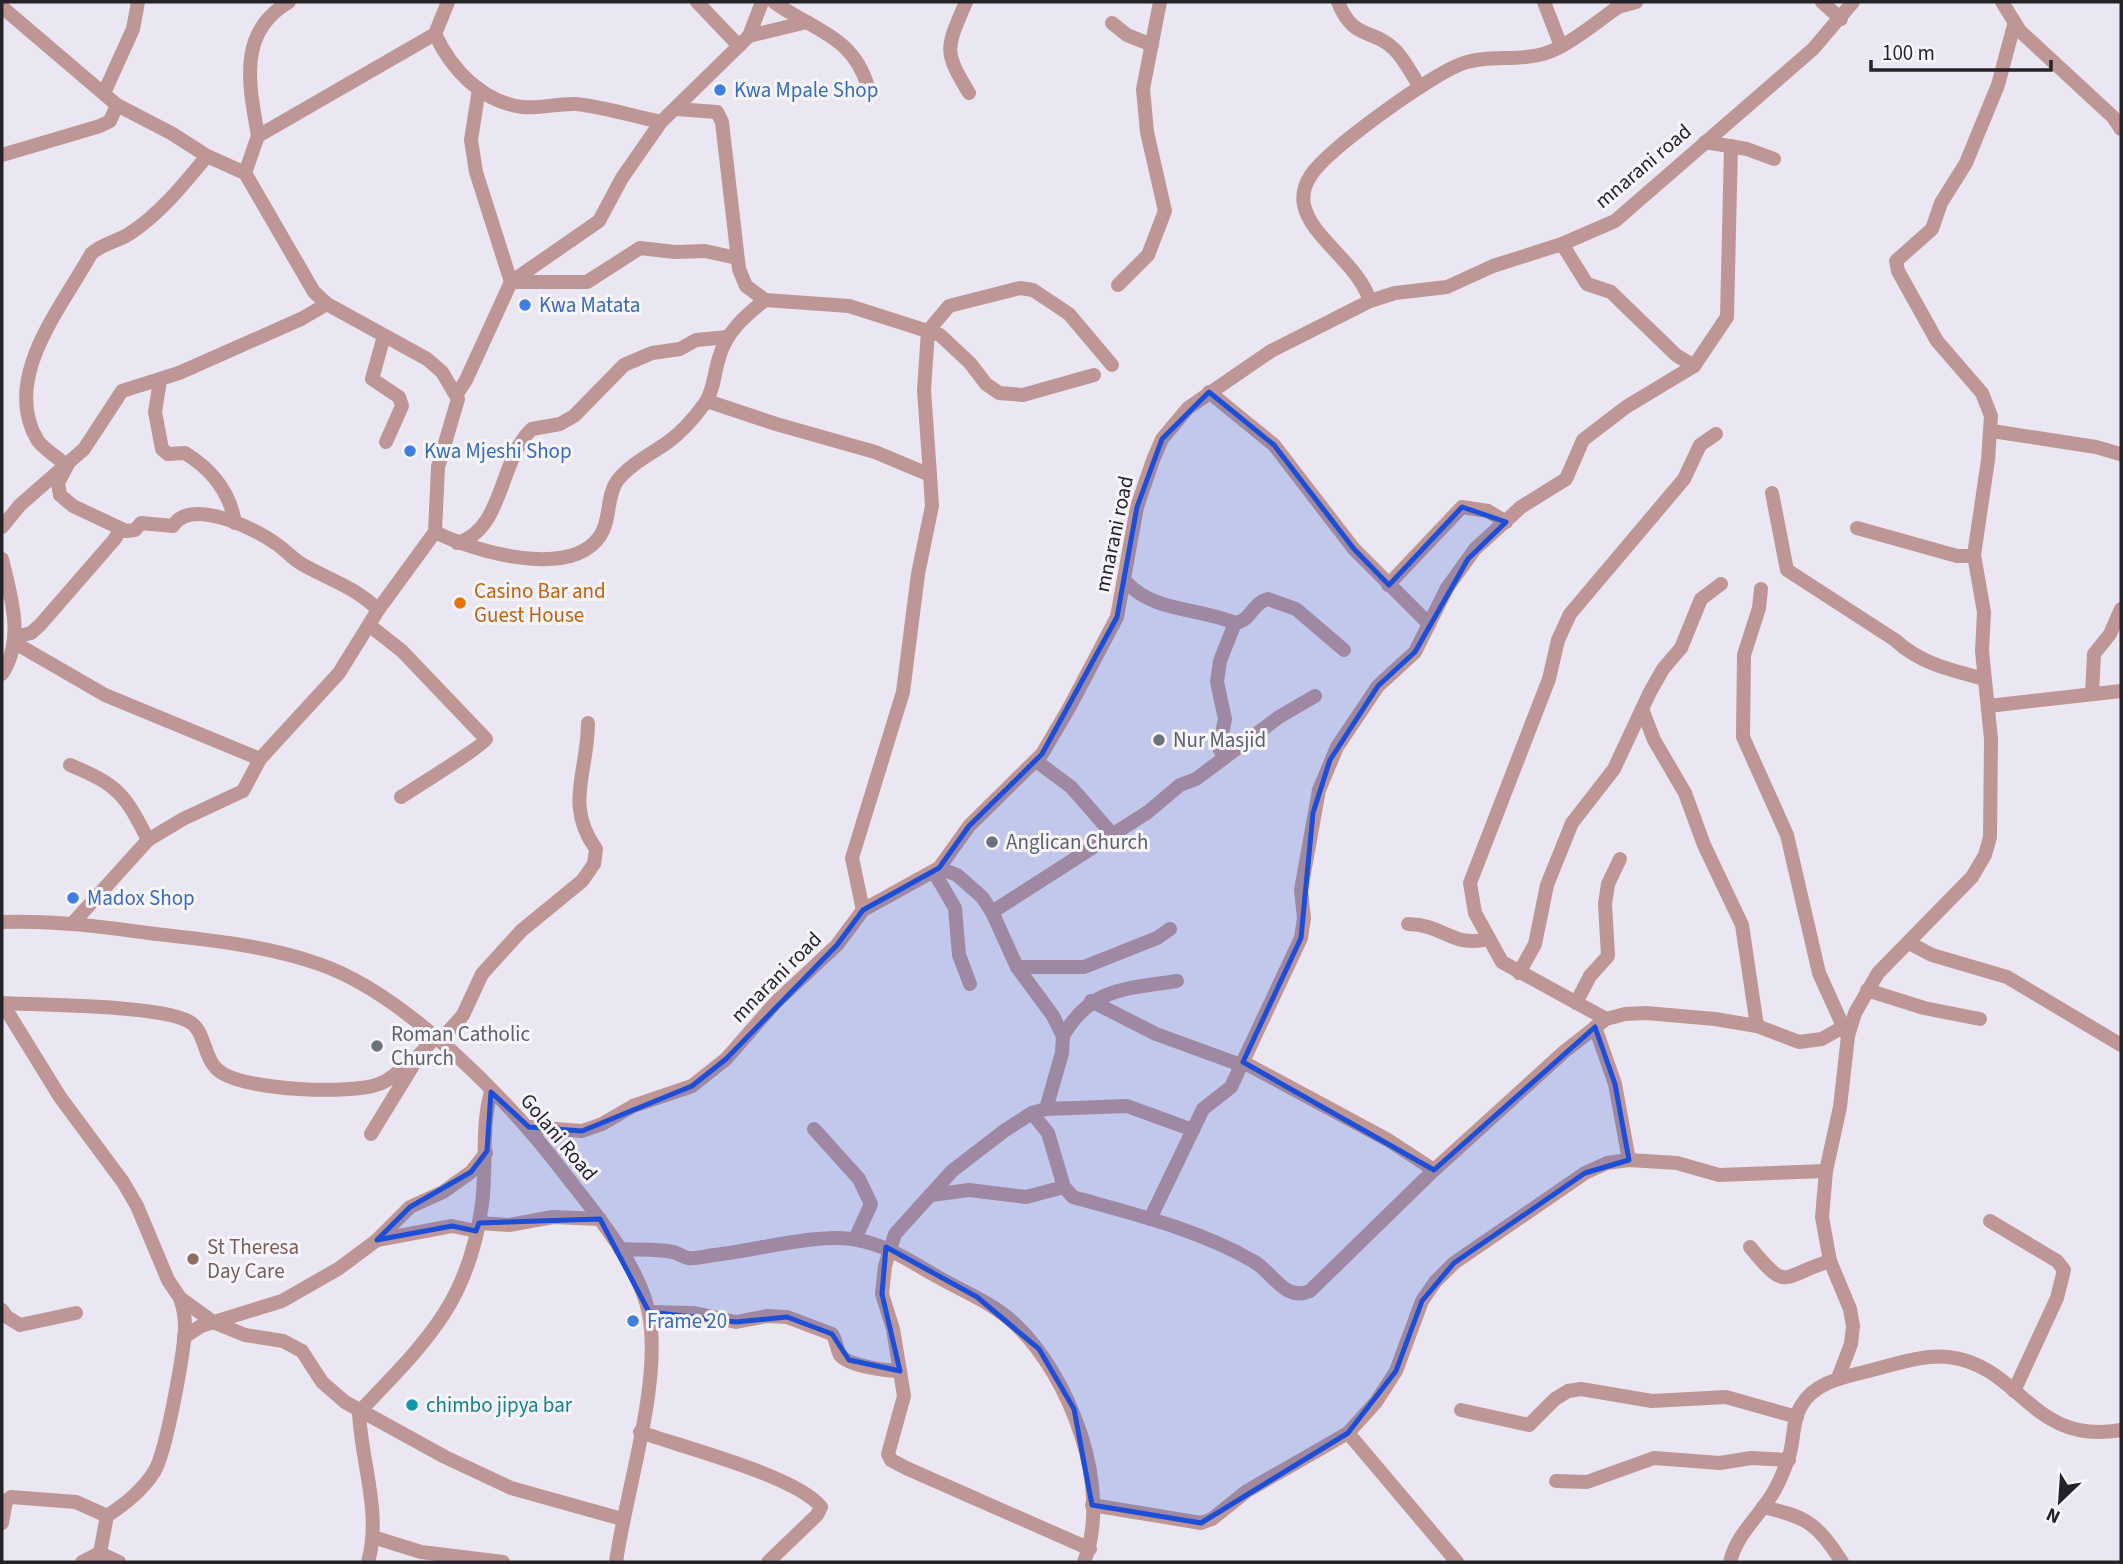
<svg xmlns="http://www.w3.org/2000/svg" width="2123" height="1564" font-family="'Source Sans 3',sans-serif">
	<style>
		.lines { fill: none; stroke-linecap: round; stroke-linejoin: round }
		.street { stroke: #be9695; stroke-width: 14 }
		.marked { fill: #1d4ed8; fill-opacity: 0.2; stroke: #1d4ed8; stroke-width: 5; stroke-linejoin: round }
		.shop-dot { fill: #3f7fe0; stroke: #f9f5ff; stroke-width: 2.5 }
		.food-dot { fill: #e8710a; stroke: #f9f5ff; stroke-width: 2.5 }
		.worship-dot { fill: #6b7280; stroke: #f9f5ff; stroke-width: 2.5 }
		.education-dot { fill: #8d6e63; stroke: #f9f5ff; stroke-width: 2.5 }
		.culture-dot { fill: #0f9aa8; stroke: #f9f5ff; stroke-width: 2.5 }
		.labels { text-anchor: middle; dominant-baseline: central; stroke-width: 6; stroke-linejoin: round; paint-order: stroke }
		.shop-label { font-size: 21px; fill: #366cbe; stroke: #f9f5ff; text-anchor: start }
		.street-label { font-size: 21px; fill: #242327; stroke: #f9f5ff }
		.food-label { font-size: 21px; fill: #c56008; stroke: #f9f5ff; text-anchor: start }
		.worship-label { font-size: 21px; fill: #5b616d; stroke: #f9f5ff; text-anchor: start }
		.education-label { font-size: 21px; fill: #785e54; stroke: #f9f5ff; text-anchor: start }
		.culture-label { font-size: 21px; fill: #0d838f; stroke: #f9f5ff; text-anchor: start }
	</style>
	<rect width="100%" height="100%" fill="#ebe7f2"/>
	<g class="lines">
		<g class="street">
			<path d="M697 2 739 46"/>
			<path d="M774 2C812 30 853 35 868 87"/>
			<path d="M966 2C946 49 943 50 969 93"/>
			<path d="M1338 2C1354 42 1372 27 1395 50 1405 60 1412 75 1420 87"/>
			<path d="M1544 2 1561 46"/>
			<path d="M1822 2 1841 19"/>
			<path d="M2002 2 2020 31 2113 117 2121 129"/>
			<path d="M2 7 117 105 171 133 207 156 245 173 314 292 327 304 427 359 442 372 458 399 438 467 435 532 378 610 339 673 260 759 243 791 183 819 148 840 73 923"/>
			<path d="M1618 7 1636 2"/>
			<path d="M1112 23 1127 35 1152 45"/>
			<path d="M435 34C451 69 482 102 522 107 541 109 558 103 576 104 604 107 633 116 661 122"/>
			<path d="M749 36 807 22"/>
			<path d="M479 89 471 140 476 172 511 282H587L640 248 675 252 705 251 737 258"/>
			<path d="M104 93 133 29 138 2"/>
			<path d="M676 109 717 112 722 122 739 269 746 286 765 300 849 306 940 335 970 363 986 384 999 393 1023 395 1094 375"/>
			<path d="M258 136C249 84 237 32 289 2"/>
			<path d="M1705 142 1747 149 1774 159"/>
			<path d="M2 155 100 126 110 121 117 105"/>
			<path d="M207 156C184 184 160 214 129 234 116 242 101 244 91 254 62 307 0 379 38 441 46 451 58 457 67 466L58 483 60 495 73 506 126 531 135 530 141 523 173 526C190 497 254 528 275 543 284 549 291 557 300 563 327 579 356 587 378 610"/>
			<path d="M245 173 258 136 435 34 448 2"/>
			<path d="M1562 244 1587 284 1611 292 1676 355 1694 366"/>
			<path d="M1118 285 1148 255 1165 211 1147 132 1143 89 1160 2"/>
			<path d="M1370 301C1358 263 1311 238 1304 205 1302 195 1305 184 1311 175 1329 148 1430 76 1461 64 1491 53 1526 64 1556 49 1577 39 1598 21 1618 7L1619 2"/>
			<path d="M384 336 372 379 399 397 402 406 386 442"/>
			<path d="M160 380 155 412 162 449 168 454 185 453C211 469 230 492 235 523"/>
			<path d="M1209 392 1274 445 1354 549 1429 624"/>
			<path d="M457 394 466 380 511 282 599 221 622 178 661 122 749 36 762 2"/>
			<path d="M707 401 776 424 875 452 930 475 932 506 918 574 903 692 852 858 863 910"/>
			<path d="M1992 431 2096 447 2120 454"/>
			<path d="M930 475 924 390 928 331 949 306 1020 288 1033 290 1069 314 1112 365"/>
			<path d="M1772 493 1787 570 1895 640C1921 664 1951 670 1984 679"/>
			<path d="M2 527 20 505 84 449 122 391 179 373 301 319 327 304"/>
			<path d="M1857 528 1957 556H1974"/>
			<path d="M435 532C473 551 570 580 600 536 611 520 606 497 617 481 630 464 651 454 668 442 682 432 695 417 705 403 714 390 714 373 719 358 726 332 745 316 765 300"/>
			<path d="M457 543C504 530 499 459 532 429L560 424 574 416 624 365 652 353 680 349 696 340 728 337"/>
			<path d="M2 559C11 597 25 639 2 674"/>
			<path d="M1126 582C1155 613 1198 607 1235 623 1251 621 1252 603 1268 599L1296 609 1344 650"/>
			<path d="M1388 585 1462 507 1488 511 1506 522"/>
			<path d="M1761 589 1759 608 1744 655 1743 737 1787 835 1819 973 1847 1035"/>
			<path d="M369 625 402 651 486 739C484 745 412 790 401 797"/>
			<path d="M15 637 31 633 40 625 114 540 119 532 117 527"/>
			<path d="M15 643 105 695 260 759"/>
			<path d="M2092 693 2094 654 2110 634 2121 609"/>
			<path d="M1988 706 2121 691"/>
			<path d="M1642 709 1654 740 1685 793 1704 845 1742 925 1757 1026"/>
			<path d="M1225 757 1219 748 1225 719 1217 682 1220 661 1235 623"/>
			<path d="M1036 761 1071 787 1113 835"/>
			<path d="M70 765C118 785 125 794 148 840"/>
			<path d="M939 868 957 875 982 897 992 912 1017 967 1053 1016 1063 1036 1062 1053 1046 1109 1032 1113 1004 1131 952 1171 895 1234 885 1266 882 1294 893 1329 904 1396 888 1454 891 1460 906 1468 1090 1549"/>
			<path d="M934 872 955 908 959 955 970 984"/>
			<path d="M992 912 1148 812 1180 785 1196 779 1279 717 1315 696"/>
			<path d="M2 922C54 920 105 927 156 934 211 940 267 946 319 964 406 994 509 1101 564 1173 595 1213 639 1264 649 1314 662 1383 626 1490 616 1562"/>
			<path d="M1408 924C1446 925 1450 948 1489 939"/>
			<path d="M1909 943 1932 955 2007 977 2121 1045"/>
			<path d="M1017 967H1084L1157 938 1170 929"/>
			<path d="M1519 973 1535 944 1547 885 1572 823 1614 769 1650 692 1663 669 1681 648 1701 599 1721 584"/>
			<path d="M1867 990 1924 1008 1980 1019"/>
			<path d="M1091 1001 1156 1034 1241 1065"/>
			<path d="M2 1003 60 1097 123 1182 137 1206 168 1280 180 1298 213 1322 245 1335 283 1341 302 1351 322 1382 345 1402 445 1457 511 1488 622 1519"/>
			<path d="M2 1003C43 1005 156 1005 188 1021 207 1030 202 1061 222 1073 248 1090 350 1095 379 1084 392 1080 403 1067 413 1059"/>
			<path d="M1576 1003 1590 976 1608 956 1605 904 1608 884 1620 859"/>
			<path d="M1606 1019 1502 962 1475 913 1470 883 1549 679 1558 640 1570 614 1684 479 1700 445 1716 434"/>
			<path d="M1595 1027 1615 1084 1629 1160"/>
			<path d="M1063 1036C1091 987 1126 989 1177 981"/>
			<path d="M1243 1062 1388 1140 1434 1170"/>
			<path d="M1046 1109 1127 1106 1193 1130"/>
			<path d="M1032 1113 1048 1133 1064 1187 1073 1197C1133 1214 1198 1229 1253 1261 1273 1272 1284 1302 1310 1291L1434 1170 1565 1051 1606 1019 1625 1014 1646 1013 1715 1019 1757 1026 1799 1042 1822 1039 1843 1027"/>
			<path d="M529 1127 582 1131 602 1124 633 1106 692 1086 726 1059 776 1002 837 945 863 910 939 868 969 826 1042 754 1069 708 1117 617 1137 507 1153 460 1162 439 1188 408 1271 351 1370 301 1395 293 1447 287 1493 266 1562 244 1615 221 1813 49 1853 2"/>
			<path d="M814 1129 859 1179 871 1204 855 1239"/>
			<path d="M371 1134 420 1054 435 1038 447 1033 463 1015 482 974 521 931 582 881 594 864 596 849C564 805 588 772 588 723"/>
			<path d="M931 1195 969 1190 1026 1197 1064 1187"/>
			<path d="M1150 1219 1203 1109 1231 1087 1301 938 1304 918 1301 890 1319 790 1337 747 1378 686 1415 652 1447 588 1475 549 1521 507 1566 479 1583 440 1626 407 1694 366 1727 317 1731 146"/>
			<path d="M1990 1221 2057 1261 2064 1270 2057 1298 2014 1391"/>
			<path d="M479 1223 509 1225 553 1217 600 1219"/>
			<path d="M377 1240 410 1207 443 1192 471 1172 486 1153"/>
			<path d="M1750 1247C1788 1293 1779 1277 1830 1261"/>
			<path d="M620 1249C637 1250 657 1249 673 1252 678 1253 683 1257 688 1258 696 1259 706 1256 714 1255 754 1251 820 1232 857 1240 887 1245 911 1262 938 1277 964 1292 993 1303 1015 1324 1070 1376 1113 1488 1084 1562"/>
			<path d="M2 1310 7 1317 20 1325 76 1313"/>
			<path d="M649 1312 694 1313 736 1322 767 1316 787 1317 832 1334C837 1341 836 1348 840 1355 849 1366 887 1371 900 1371"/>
			<path d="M184 1337 201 1326 282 1301 338 1269 377 1240 452 1226 476 1231"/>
			<path d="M1838 1378 1851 1344 1853 1326 1850 1309 1830 1261 1822 1217 1826 1171 1840 1107 1848 1036 1855 1013 1878 973 1972 877 1985 855 1990 837 1991 739 1982 651 1984 612 1974 555 1988 460 1991 416 1982 393 1937 341 1898 271 1896 261 1932 229 1941 203 1966 163 1998 85 2014 25"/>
			<path d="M1461 1410 1529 1425 1555 1399 1568 1391 1581 1389 1652 1401 1726 1397 1797 1417"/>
			<path d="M640 1432C682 1447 797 1476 821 1507L817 1515 768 1562"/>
			<path d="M1348 1433 1457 1562"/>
			<path d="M1556 1481 1587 1482 1654 1458 1720 1463 1751 1458 1789 1460"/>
			<path d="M1092 1505 1201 1523 1212 1519 1247 1491 1348 1433 1376 1402 1396 1371 1422 1301 1435 1282 1454 1263 1585 1173 1607 1163 1629 1160 1677 1163 1719 1175 1826 1171"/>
			<path d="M1763 1507C1808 1517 1817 1524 1842 1562"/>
			<path d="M2 1523 6 1501 11 1497 76 1502 107 1516"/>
			<path d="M373 1537 421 1552 503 1562"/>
			<path d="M100 1553 107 1516C125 1504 142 1491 154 1472 166 1454 185 1349 185 1325 185 1315 183 1307 180 1298"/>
			<path d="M82 1562 100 1553 119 1562"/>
			<path d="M368 1562C382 1513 361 1462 359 1412 425 1343 469 1303 482 1204 487 1166 481 1127 491 1092"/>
			<path d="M1730 1562C1737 1534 1756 1520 1771 1496 1778 1486 1783 1473 1787 1462 1795 1445 1791 1422 1801 1406 1814 1383 1841 1378 1864 1372 1890 1366 1922 1354 1948 1357 2021 1365 2031 1446 2121 1430"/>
		</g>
	</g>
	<path class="marked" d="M1209 392 1274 445 1354 549 1389 585 1462 507 1506 522 1468 559 1415 652 1378 686 1330 760 1313 813 1301 938 1243 1062 1434 1170 1595 1027 1615 1084 1629 1160 1585 1173 1454 1263 1422 1301 1396 1371 1348 1433 1201 1523 1092 1505 1074 1409 1039 1349 977 1297 886 1247 882 1294 900 1371 849 1360 832 1334 787 1317 736 1322 649 1312 600 1219 479 1223 476 1231 452 1226 377 1240 410 1207 471 1172 487 1151 491 1092 529 1127 582 1131 692 1086 726 1059 837 945 863 910 939 868 969 826 1042 754 1117 617 1137 507 1162 439Z"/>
	<g class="shop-dot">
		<circle cx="720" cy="90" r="7"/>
		<circle cx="525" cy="305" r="7"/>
		<circle cx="410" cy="451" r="7"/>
		<circle cx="73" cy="898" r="7"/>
		<circle cx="633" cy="1321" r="7"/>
	</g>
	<circle class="food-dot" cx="460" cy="603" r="7"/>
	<g class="worship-dot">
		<circle cx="1159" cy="740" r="7"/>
		<circle cx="992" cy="842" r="7"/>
		<circle cx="377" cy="1046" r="7"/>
	</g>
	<circle class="education-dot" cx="193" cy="1259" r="7"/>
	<circle class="culture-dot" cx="412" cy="1405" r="7"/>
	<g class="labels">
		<g class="shop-label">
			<text x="734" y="90">Kwa Mpale Shop</text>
			<text x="539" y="305">Kwa Matata</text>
			<text x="424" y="451">Kwa Mjeshi Shop</text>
			<text x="87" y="898">Madox Shop</text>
			<text x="647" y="1321">Frame 20</text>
		</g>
		<g class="street-label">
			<text transform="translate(1643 166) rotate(-40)">mnarani road</text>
			<text transform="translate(1114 534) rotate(-78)">mnarani road</text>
			<text transform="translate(776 977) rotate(-45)">mnarani road</text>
			<text transform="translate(559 1137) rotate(50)">Golani Road</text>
		</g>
		<g class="food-label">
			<text x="474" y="591">Casino Bar and<tspan x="474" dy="24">Guest House</tspan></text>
		</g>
		<g class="worship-label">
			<text x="1173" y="740">Nur Masjid</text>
			<text x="1006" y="842">Anglican Church</text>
			<text x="391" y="1034">Roman Catholic<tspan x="391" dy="24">Church</tspan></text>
		</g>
		<g class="education-label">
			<text x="207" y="1247">St Theresa<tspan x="207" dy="24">Day Care</tspan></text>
		</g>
		<g class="culture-label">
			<text x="426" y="1405">chimbo jipya bar</text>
		</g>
	</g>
	<rect width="2123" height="1564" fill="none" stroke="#242327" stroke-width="7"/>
	<g transform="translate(2060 1501) rotate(205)" stroke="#f9f5ff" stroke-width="5" paint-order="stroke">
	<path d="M0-5L12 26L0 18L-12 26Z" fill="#242327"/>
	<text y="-10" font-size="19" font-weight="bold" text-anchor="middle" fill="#242327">N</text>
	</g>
	<path d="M1871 60v10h180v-10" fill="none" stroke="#242327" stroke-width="3.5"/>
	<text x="1882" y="60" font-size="21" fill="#242327" stroke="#f9f5ff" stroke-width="5" paint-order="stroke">100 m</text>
</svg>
